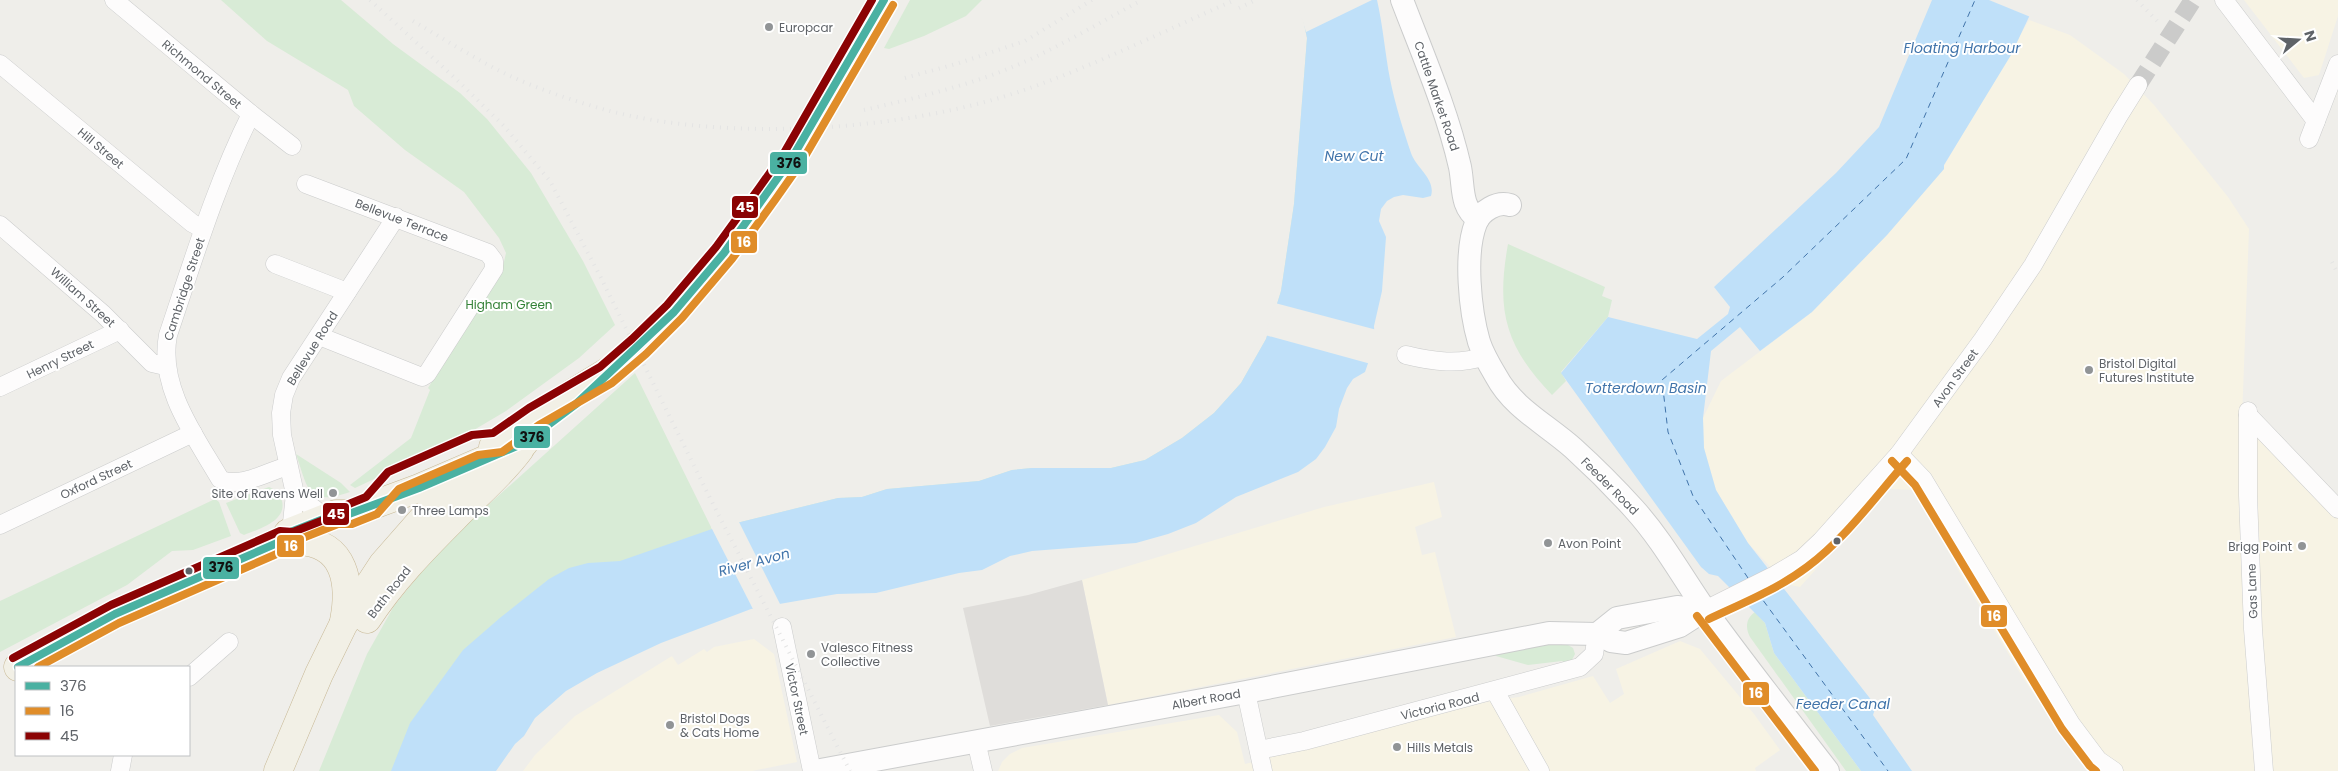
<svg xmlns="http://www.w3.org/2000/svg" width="2338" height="771" font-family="Poppins,sans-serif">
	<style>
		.commercial { fill: #f7f3e4 }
		.industrial { fill: #dfddda }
		.green { fill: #d8ebd6 }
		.water { fill: #bfe0f9 }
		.pier { fill: #efeeea }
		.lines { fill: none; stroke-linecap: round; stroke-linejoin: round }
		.ferry { stroke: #4174aa; stroke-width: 1; stroke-dasharray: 6 5; stroke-linecap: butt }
		.minor-tunnel { stroke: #cbcbca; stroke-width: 18; stroke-dasharray: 18 9; stroke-linecap: butt }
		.minor-casing { stroke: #cbcccc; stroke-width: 19 }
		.tertiary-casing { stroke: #cbcccc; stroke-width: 24 }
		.trunk-casing { stroke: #c8b996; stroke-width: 29 }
		.minor { stroke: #fdfcfc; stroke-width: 18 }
		.tertiary { stroke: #fdfcfc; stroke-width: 22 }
		.trunk { stroke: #f2f0e6; stroke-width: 28 }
		.rail { stroke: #e4e4e4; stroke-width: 4; stroke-dasharray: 1 6; stroke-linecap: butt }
		.trunk-bridge-casing { stroke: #c8b996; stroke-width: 29; stroke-linecap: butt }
		.trunk-bridge { stroke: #f2f0e6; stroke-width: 28 }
		.bus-1-casing { stroke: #fff; stroke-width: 11 }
		.bus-2-casing { stroke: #fff; stroke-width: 11 }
		.bus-3-casing { stroke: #fff; stroke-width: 11 }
		.bus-1 { stroke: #4ab1a2; stroke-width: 8 }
		.bus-2 { stroke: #e08d29; stroke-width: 8 }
		.bus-3 { stroke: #8b0304; stroke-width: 8 }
		.poi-dot { fill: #919496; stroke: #fff; stroke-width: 2 }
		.bus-dot { fill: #5f6368; stroke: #fff; stroke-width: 2 }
		.labels { text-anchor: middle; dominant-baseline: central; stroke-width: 4; stroke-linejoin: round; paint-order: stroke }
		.poi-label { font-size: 12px; fill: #5f6368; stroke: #fff; text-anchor: start }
		.street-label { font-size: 12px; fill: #5f6368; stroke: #fff }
		.park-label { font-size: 12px; fill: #348238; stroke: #fff }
		.water-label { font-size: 14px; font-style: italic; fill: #4174aa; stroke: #fff }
		.line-badge { stroke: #fff; stroke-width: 2 }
		.badge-label { font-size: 14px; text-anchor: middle; font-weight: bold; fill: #fff }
		.pale-badge-label { font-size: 14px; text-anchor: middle; font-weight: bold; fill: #111 }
	</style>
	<rect width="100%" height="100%" fill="#efeeea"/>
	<g class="commercial">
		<path d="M2244 0H2338V16L2319 75 2304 78Z"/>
		<path d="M2029 20 2070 35 2124 74 2154 105 2228 197 2249 229 2242 420 2338 515V771H2095L2076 746 2071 749 2023 678 1961 575 1915 490 1888 489 1800 587 1786 584 1748 543 1716 490 1704 448 1703 418 1721 381 1812 312 1887 235 1944 169V166Z"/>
		<path d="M1434 482 1442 517 1415 527 1422 555 1435 552 1456 637 1108 705 1082 580 1324 507Z"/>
		<path d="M754 639 774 654 797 762 752 771H523L535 755 575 716 672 656 678 665 704 649 707 652 714 647Z"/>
		<path d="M1680 641 1700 649 1754 714 1780 750 1755 768 1756 771H998L1002 762 1010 754 1022 748 1219 715 1237 732 1245 764 1491 701 1519 697 1593 676 1610 703 1624 694 1616 669Z"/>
	</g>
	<path class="industrial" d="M1082 580 1108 705 990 726 963 608 1028 595Z"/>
	<g class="green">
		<path d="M221 0H341L393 44 460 93 487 119 531 173 583 261 615 325 579 358 506 411 457 440 355 488 350 485 411 438 430 390 428 388 503 266 506 253 499 238 464 192 405 150 354 106 348 90 267 41Z"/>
		<path d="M910 0H982L966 16 924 36 889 49 884 48Z"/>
		<path d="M1309 0 1310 297 1189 462 820 528 421 771H319L367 654 394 606 411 585 447 542 635 373 712 529 838 498 862 497 887 489 979 481 1012 470 1032 468H1111L1145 460 1182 438 1214 413 1241 383 1266 339 1281 291 1294 204 1307 38 1302 15Z"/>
		<path d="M1508 244 1605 287 1602 296 1612 300 1608 317 1561 372 1566 381 1552 395C1505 346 1496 311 1508 244Z"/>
		<path d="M296 454 341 483 350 492C307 507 308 489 296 454Z"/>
		<path d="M269 487C277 490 279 494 282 501 287 521 259 529 244 535L240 533 226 503Z"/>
		<path d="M215 499 219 502 231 536 193 550 172 551 127 585 0 652V601Z"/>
		<path d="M1755 612 1765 623 1774 653 1861 771H1846L1750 637C1745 628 1746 618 1755 612Z"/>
		<path d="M1548 644 1568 645 1573 648 1575 654 1572 660 1565 663 1562 661 1528 665 1496 656 1494 653Z"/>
	</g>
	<g class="water">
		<path d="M1299 0H1377C1383 26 1385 53 1390 79 1395 104 1403 129 1411 153 1416 168 1436 179 1431 196L1423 198 1403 195 1394 197 1387 201 1381 209 1379 221 1386 237 1382 291 1374 326 1375 343 1365 372 1353 379 1347 388 1339 409 1336 427 1325 447 1316 459 1298 472 1236 497 1196 523 1168 534 1136 543 1032 551 1010 556 982 570 959 573 876 593 837 594 751 609 661 643 597 673 566 691 535 718 524 736 515 744 496 771H391L410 723 463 650 501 617 549 579 569 568 588 563 620 561 712 529 838 498 862 497 887 489 979 481 1012 470 1032 468H1111L1145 460 1182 438 1214 413 1241 383 1266 339 1281 291 1294 204 1307 38Z"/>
		<path d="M1932 0H2037L2011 55 1944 165V169L1887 235 1812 312 1760 351 1740 327 1711 351 1703 418 1704 448 1716 490 1748 543 1876 706 1873 715 1912 771H1861L1774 653 1765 623 1718 576 1709 574 1701 567 1561 373 1608 317 1697 339 1728 314 1730 307 1714 287 1836 173 1879 127Z"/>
	</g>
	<g class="pier">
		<path d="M1296 0H1372L1306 32Z"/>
		<path d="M1989 0H2040L2033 18Z"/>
		<path d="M1275 303 1377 330 1378 343 1371 364 1265 335Z"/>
		<path d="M738 520 781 606 754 611 711 527Z"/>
	</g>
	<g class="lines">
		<g class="ferry">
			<path d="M1748 578 1693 496 1668 432 1662 380 1783 277 1906 159 1975 0"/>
			<path d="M1757 592 1888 771"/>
		</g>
		<path class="minor-tunnel" d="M2138 85 2193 0"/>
		<g class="minor-casing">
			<g id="minor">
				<path d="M114 0 251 114 292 146"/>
				<path d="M2224 0 2316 121"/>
				<path d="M0 64 192 223 203 229"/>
				<path d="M251 114C216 184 193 261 168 335 158 387 195 436 220 479 238 489 268 472 287 466"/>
				<path d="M2309 139 2338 64"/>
				<path d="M306 184 488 253 494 261V269L427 374 422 377 319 336"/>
				<path d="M0 225 103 314 152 363 165 366"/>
				<path d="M275 264 347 292"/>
				<path d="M1406 355C1434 362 1459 365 1486 356"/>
				<path d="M0 387 120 330"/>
				<path d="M2248 411V495L2253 629 2264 771"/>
				<path d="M2248 415 2338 509"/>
				<path d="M1899 454 1923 479 2071 724 2098 760 2114 771"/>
				<path d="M295 494 326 518"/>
				<path d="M0 525 193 433"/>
				<path d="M291 532 295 494 282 435 281 413 284 395 291 378 396 217"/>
				<path d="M1705 610 1775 575 1802 559 1821 541 1899 454 1983 339 2033 265 2118 117 2138 85"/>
				<path d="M782 627 812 771"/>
				<path d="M189 677 229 642"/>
				<path d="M1495 691 1540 771"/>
				<path d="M1246 692 1263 771"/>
				<path d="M976 741 983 771"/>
				<path d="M1259 750 1304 741 1580 667 1594 654 1597 634"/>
				<path d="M120 771 123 755"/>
			</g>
		</g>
		<g class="tertiary-casing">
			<g id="tertiary">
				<path d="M1402 0C1423 55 1447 110 1460 167 1464 187 1460 207 1478 219"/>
				<path d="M1510 205C1497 201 1481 211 1476 223 1464 253 1470 311 1479 342 1483 354 1490 366 1496 376 1513 408 1546 424 1573 448 1594 467 1615 488 1634 509 1663 541 1682 577 1706 611 1745 665 1787 718 1828 771"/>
				<path d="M1597 634 1617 618 1677 607 1705 610"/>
				<path d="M815 771 1246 692 1549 633 1597 634 1611 641 1626 643 1680 626 1705 610"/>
			</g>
		</g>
		<g class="trunk-casing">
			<g id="trunk">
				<path d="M674 312 724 253 767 194"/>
				<path d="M493 447 534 417 615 367"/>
				<path d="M299 541C346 543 351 584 344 621"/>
				<path d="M367 619C391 582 423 549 454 518 476 495 501 475 520 449"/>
				<path d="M18 667 115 614 284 540 288 533 336 514H349L419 488 524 443"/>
				<path d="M278 771 319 674 343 625 383 564 463 473"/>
			</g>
		</g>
		<use href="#minor" class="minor"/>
		<use href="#tertiary" class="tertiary"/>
		<use href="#trunk" class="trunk"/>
		<g class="rail">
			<path d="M370 0 457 80 504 126 550 181 600 276 712 502 850 771"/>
			<path d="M2137 0 2158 22"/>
			<path d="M1239 8 1256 0"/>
			<path d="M413 21C444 39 475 59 508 75 538 89 574 101 606 110 729 143 908 131 1027 89 1098 64 1166 30 1235 0"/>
			<path d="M905 78 956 64 1025 41 1092 0"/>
			<path d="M864 110C907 100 950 90 992 75 1045 56 1093 26 1142 0"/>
			<path d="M2332 262 2338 274"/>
		</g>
		<g class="trunk-bridge-casing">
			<g id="trunk-bridge">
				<path d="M767 194 792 158 880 7"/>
				<path d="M615 367 674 312"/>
			</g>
		</g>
		<use href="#trunk-bridge" class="trunk-bridge"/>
		<g class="bus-1-casing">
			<path id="bus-1" d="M18 667 115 614 284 540 288 533 336 514H349L419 488 524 443 576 404 674 312 724 253 792 158 884 0"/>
		</g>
		<g class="bus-2-casing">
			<g id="bus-2">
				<path d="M1892 461 1915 485 2062 729 2090 766 2096 771"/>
				<path d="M1697 616 1815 771"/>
				<path d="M1709 619C1743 603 1778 589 1807 567 1846 538 1875 497 1907 461"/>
				<path d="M38 667 119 623 288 549 295 541 338 524H352L377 514 399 489 478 455 502 452 539 425 612 383 646 354 682 318 732 259 775 200 801 163 893 5"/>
			</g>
		</g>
		<g class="bus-3-casing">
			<path id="bus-3" d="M13 658 111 605 280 531 293 532 334 516 344 506 366 497 388 472 472 435 493 433 529 408 600 367 632 339 667 305 716 247 759 188 784 153 872 0"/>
		</g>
		<use href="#bus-1" class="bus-1"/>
		<use href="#bus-2" class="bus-2"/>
		<use href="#bus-3" class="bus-3"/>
	</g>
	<g class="poi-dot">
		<circle cx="769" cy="27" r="5"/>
		<circle cx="2089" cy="370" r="5"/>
		<circle cx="333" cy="493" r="5"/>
		<circle cx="402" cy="510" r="5"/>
		<circle cx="1548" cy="543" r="5"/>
		<circle cx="2302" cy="546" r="5"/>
		<circle cx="811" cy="654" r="5"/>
		<circle cx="670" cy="725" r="5"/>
		<circle cx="1397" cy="747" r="5"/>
	</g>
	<g class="bus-dot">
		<circle cx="1837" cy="541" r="4.5"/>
		<circle cx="189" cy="571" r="4.5"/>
	</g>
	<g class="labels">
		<g class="poi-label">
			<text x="779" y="27">Europcar</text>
			<text x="2099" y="363">Bristol Digital<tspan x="2099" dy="14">Futures Institute</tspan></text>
			<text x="323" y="493" text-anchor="end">Site of Ravens Well</text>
			<text x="412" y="510">Three Lamps</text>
			<text x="1558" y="543">Avon Point</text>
			<text x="2292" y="546" text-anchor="end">Brigg Point</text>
			<text x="821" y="647">Valesco Fitness<tspan x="821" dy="14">Collective</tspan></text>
			<text x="680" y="718">Bristol Dogs<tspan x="680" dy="14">&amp; Cats Home</tspan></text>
			<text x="1407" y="747">Hills Metals</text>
		</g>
		<g class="street-label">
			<text transform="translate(202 74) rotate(40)">Richmond Street</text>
			<text transform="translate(1437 96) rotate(71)">Cattle Market Road</text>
			<text transform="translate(101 148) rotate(40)">Hill Street</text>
			<text transform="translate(402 220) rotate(21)">Bellevue Terrace</text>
			<text transform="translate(184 289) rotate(-72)">Cambridge Street</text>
			<text transform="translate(83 297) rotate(42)">William Street</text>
			<text transform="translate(312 348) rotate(-58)">Bellevue Road</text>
			<text transform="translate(60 359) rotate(-26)">Henry Street</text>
			<text transform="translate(1955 378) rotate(-54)">Avon Street</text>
			<text transform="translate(96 479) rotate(-25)">Oxford Street</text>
			<text transform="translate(1610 486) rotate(45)">Feeder Road</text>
			<text transform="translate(2252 591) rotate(-92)">Gas Lane</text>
			<text transform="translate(389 592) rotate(-52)">Bath Road</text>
			<text transform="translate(797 699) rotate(78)">Victor Street</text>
			<text transform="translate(1206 699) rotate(-10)">Albert Road</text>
			<text transform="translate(1440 706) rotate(-14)">Victoria Road</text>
		</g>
		<g class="park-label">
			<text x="509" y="304">Higham Green</text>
		</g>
		<g class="water-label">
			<text x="1962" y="48">Floating Harbour</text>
			<text x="1354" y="156">New Cut</text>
			<text x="1646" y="388">Totterdown Basin</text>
			<text transform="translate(754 562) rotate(-15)">River Avon</text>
			<text x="1843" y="704">Feeder Canal</text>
		</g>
	</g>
	<g class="line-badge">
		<rect x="769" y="151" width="39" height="24" rx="5" fill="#4ab1a2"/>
		<rect x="731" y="195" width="28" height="24" rx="5" fill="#8b0304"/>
		<rect x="730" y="230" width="28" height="24" rx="5" fill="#e08d29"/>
		<rect x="513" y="425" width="38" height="24" rx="5" fill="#4ab1a2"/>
		<rect x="322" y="502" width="28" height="24" rx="5" fill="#8b0304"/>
		<rect x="276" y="534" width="29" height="24" rx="5" fill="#e08d29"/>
		<rect x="202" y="556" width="38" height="24" rx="5" fill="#4ab1a2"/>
		<rect x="1980" y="604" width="28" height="24" rx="5" fill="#e08d29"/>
		<rect x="1742" y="681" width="28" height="25" rx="5" fill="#e08d29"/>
	</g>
	<g class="badge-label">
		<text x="745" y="212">45</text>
		<text x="744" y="247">16</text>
		<text x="336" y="519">45</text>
		<text x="291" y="551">16</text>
		<text x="1994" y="621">16</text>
		<text x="1756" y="698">16</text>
	</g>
	<g class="pale-badge-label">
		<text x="789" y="168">376</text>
		<text x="532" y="442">376</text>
		<text x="221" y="572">376</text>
	</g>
	<rect x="15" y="666" width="175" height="90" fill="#ffffff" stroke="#bfc1c3"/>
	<rect x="25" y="682" width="25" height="8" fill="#4ab1a2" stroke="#bfc1c3"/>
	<text x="60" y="691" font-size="15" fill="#5f6368">376</text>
	<rect x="25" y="707" width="25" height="8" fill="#e08d29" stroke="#bfc1c3"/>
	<text x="60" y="716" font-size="15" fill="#5f6368">16</text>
	<rect x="25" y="732" width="25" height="8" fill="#8b0304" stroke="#bfc1c3"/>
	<text x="60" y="741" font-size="15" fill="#5f6368">45</text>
	<g transform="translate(2298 40) rotate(72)" stroke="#ffffff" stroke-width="4" paint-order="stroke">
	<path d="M0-4L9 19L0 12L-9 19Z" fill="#5f6368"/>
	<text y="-8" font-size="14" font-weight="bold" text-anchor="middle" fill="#5f6368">N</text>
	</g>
</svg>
